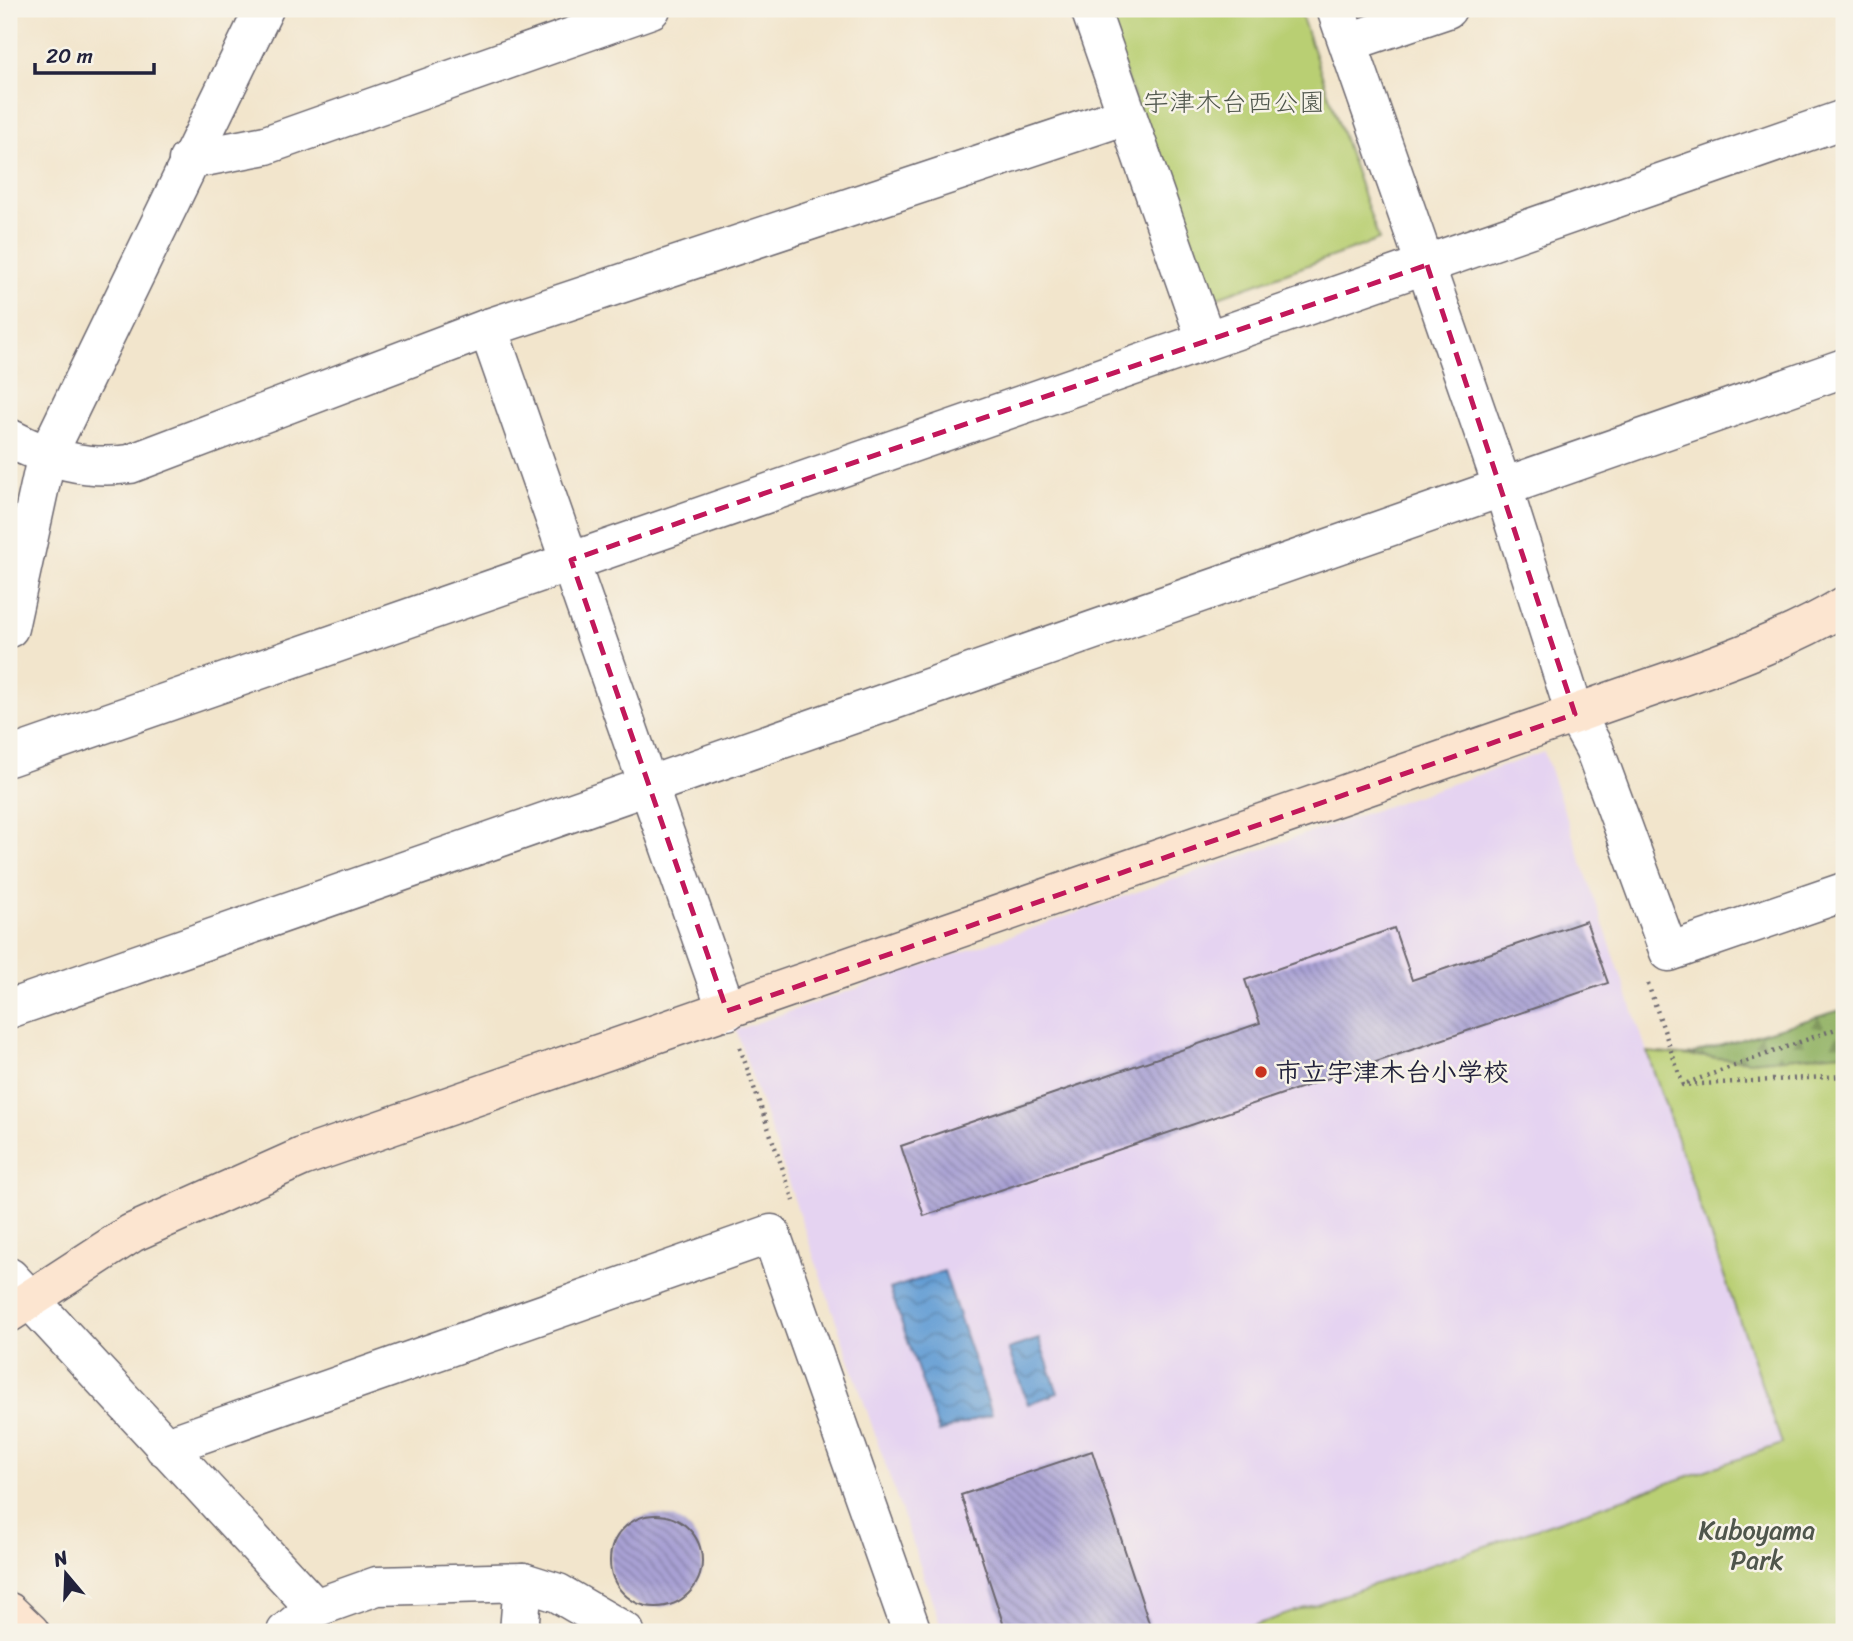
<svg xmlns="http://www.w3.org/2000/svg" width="1853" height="1641" font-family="Sriracha,'Klee One',sans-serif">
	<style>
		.built { fill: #e5d3f1 }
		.forest { fill: url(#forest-firs); stroke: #5a6a50; stroke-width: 2 }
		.park { fill: #b9cf73; stroke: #6e7857; stroke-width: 2 }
		.water { fill: url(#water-waves); stroke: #446088; stroke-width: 2 }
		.building { fill: url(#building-back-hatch) }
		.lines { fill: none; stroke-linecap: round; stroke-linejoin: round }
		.street-casing { stroke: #6b666e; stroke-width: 41 }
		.secondary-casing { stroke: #6b666e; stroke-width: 41 }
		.path { stroke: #6b666e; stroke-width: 4.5; stroke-dasharray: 2 5; stroke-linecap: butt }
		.street { stroke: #fff; stroke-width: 38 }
		.secondary { stroke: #fce5d0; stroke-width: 38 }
		.marked { fill: none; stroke: #c2185b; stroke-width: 5; stroke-dasharray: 14 9; stroke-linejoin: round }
		.poi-dot { fill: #c8321e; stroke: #f7f3e8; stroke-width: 2.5 }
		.labels { text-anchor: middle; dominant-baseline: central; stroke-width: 5; stroke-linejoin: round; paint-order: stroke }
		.park-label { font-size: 26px; fill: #4f564c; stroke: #f7f3e8 }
		.poi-label { font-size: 26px; font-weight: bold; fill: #22223b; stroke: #f7f3e8; text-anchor: start }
	</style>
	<defs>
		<pattern id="forest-firs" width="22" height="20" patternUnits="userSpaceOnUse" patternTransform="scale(1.75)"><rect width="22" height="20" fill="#92b265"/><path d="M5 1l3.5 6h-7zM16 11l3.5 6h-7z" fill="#779054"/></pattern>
		<pattern id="water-waves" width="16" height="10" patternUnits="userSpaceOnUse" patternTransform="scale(1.75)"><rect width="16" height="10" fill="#659ed4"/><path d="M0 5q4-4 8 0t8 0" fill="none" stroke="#5380ad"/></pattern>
		<pattern id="building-back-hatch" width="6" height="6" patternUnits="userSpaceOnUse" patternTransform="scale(1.75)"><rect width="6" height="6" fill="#a9a1d4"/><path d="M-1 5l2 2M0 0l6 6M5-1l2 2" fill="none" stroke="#8983ad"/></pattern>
	</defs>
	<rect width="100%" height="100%" fill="#f7f3e8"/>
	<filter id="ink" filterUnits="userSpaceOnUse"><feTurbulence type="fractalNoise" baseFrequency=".0143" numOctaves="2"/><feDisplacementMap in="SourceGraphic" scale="14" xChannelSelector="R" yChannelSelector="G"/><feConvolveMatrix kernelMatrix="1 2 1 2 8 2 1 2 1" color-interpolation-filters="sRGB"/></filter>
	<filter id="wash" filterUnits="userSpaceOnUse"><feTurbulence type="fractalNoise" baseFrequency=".00686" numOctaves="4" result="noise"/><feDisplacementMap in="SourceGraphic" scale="28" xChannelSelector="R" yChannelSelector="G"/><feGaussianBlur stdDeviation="1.57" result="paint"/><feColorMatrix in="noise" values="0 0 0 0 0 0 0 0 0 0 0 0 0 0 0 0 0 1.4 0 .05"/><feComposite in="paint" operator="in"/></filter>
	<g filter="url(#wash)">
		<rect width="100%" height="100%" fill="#f2e5cc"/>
		<path class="built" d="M1544 752 1782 1444 1235 1632H943L736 1030Z"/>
		<path class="forest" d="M1844 1009V1053L1750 1061 1688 1055Z"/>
		<g class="park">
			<path d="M1102 9H1299L1379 240 1207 301Z"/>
			<path d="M1647 1052 1750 1061 1844 1053V1632H1235L1782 1444Z"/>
		</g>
		<g class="water">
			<path d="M944 1271 992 1414 939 1432 890 1289Z"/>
			<path d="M1039 1339 1058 1393 1028 1404 1008 1349Z"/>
		</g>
		<g id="blocks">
			<g class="building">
				<path d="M1586 921 1608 983 924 1216 901 1146 1260 1023 1245 980 1394 928 1412 980Z"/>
				<path d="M1092 1451 1152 1632H1006L961 1495Z"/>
				<circle cx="656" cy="1561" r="46"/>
			</g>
		</g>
	</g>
	<g filter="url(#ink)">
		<use href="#blocks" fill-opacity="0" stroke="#6b666e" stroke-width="2"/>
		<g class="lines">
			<g class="street-casing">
				<g id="street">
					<path d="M1090 9 1206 340"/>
					<path d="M1336 9 1503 488 1575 714 1594 748 1669 952 1844 892"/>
					<path d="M1349 42 1447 9"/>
					<path d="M188 160 266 145 651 9"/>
					<path d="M488 328 727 1011"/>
					<path d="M9 438C49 459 85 470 130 464L488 328 1127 115"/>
					<path d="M9 628 46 458 264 9"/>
					<path d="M9 757 1844 119"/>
					<path d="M9 1009 1844 368"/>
					<path d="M9 1277 315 1608"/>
					<path d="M164 1447 771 1234 912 1632"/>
					<path d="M286 1632 315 1608 377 1586 523 1582 558 1593 625 1632"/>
					<path d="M519 1632 523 1582"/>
				</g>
			</g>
			<g class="secondary-casing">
				<g id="secondary">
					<path d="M9 1313 132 1233 302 1157 1575 714C1664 681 1762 655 1844 606"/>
					<path d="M9 1612 30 1632"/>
				</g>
			</g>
			<g class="path">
				<path d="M1648 984 1683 1085 1844 1076"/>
				<path d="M740 1048 794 1201"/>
				<path d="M1687 1083 1844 1026"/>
			</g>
			<use href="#street" class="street"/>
			<use href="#secondary" class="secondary"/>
		</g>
	</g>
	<path class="marked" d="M1427 265 1575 714 727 1011 571 560Z"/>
	<circle class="poi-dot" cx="1261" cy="1072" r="7"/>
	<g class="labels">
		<g class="park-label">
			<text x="1234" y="102">宇津木台西公園</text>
			<text x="1757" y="1530">Kuboyama<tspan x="1757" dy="30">Park</tspan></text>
		</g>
		<g class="poi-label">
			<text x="1275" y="1072">市立宇津木台小学校</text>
		</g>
	</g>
	<rect width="1853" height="1641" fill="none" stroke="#f7f3e8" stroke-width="35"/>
	<g transform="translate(66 1574) rotate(341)" stroke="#f7f3e8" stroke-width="5" paint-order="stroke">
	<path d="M0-5L12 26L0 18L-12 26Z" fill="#22223b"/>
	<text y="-10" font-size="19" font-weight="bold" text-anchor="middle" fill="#22223b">N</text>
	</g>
	<path d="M35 63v10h119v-10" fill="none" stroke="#22223b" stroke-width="3.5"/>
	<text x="46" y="63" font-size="21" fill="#22223b" stroke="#f7f3e8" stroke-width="5" paint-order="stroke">20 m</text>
</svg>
